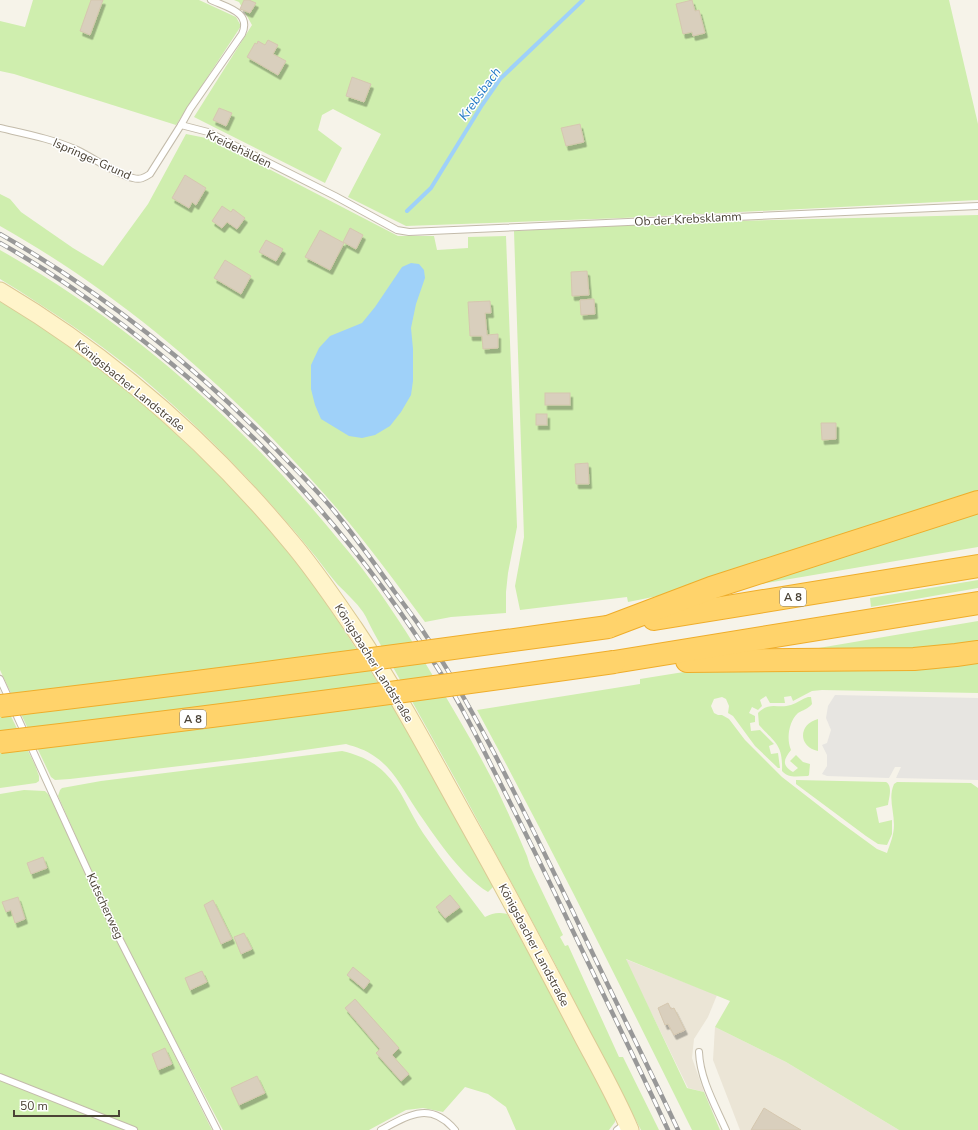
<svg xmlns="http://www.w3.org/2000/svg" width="978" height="1130" font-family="'Nunito Sans',sans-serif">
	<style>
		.residential { fill: #ebe5d6 }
		.green { fill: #cfeeae }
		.parking { fill: #e7e5e1 }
		.water { fill: #9fd1f9 }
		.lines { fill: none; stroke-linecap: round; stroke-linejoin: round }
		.stream { stroke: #9fd1f9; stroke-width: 4 }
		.building { fill: #d9cfbd; stroke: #d5c7af; filter: url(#shadow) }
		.lane-casing { stroke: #c3bbaa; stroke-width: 8 }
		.secondary-casing { stroke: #dbca94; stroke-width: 19 }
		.highway-casing { stroke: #efad2a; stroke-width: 24 }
		.lane { stroke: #fff; stroke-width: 6 }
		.secondary { stroke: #fff4ca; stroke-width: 17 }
		.highway { stroke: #ffd36b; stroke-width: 22 }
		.rail-casing { stroke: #989898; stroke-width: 4.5 }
		.rail { stroke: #fff; stroke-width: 3; stroke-dasharray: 9; stroke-linecap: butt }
		.highway-bridge-casing { stroke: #efad2a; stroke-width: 24; stroke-linecap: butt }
		.highway-bridge { stroke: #ffd36b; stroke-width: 22 }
		.labels { text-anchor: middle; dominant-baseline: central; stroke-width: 3; stroke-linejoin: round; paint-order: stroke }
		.shield { fill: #fff; stroke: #817b72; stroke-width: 1 }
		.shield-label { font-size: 11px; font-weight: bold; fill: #4b4336 }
		.street-label { font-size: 12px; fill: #4b4336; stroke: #fff }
		.water-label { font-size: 13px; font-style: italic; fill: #227ac4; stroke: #fff }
	</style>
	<defs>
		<filter id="shadow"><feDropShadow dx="2.5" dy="4.5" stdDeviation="0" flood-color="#0004"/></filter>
	</defs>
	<rect width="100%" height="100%" fill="#f6f3e9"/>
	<g class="residential">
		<path d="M625 959 717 995 708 1017 694 1039 692 1058 704 1092 688 1088Z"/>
		<path d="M715 1027 786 1062 899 1130H740L713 1060Z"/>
	</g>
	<g class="green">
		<path d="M33 0H199L236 17 241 26 176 125 14 74 0 71V21L25 27Z"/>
		<path d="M234 0H949L978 124V200L622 218 406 226 348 197 381 134 333 109 322 115 318 130 342 148 325 183 194 117 252 25 239 2Z"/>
		<path d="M186 134 211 139 398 236H434L437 250 468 248V237L506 236 517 527 508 573 506 592V613L451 617 425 622C393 579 362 536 326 496 233 391 123 295 0 226V194L10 199 21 212 73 248 103 266 148 204Z"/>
		<path d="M978 215V496L658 596 628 602 627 597 520 610 515 586 524 537 514 231 692 222Z"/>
		<path d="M0 250C125 320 236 417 328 527 340 542 353 556 364 571 388 603 410 637 430 671 453 708 475 746 495 785 506 808 517 832 527 856L530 866 563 935 560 937 565 946 568 945 619 1057H623L659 1130H641L552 958 458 784 374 633C370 626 367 618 363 612 356 602 347 594 338 585 330 576 323 566 316 557 263 492 205 431 141 377 97 341 49 309 0 279Z"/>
		<path d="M0 301 52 331 145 405 239 493 309 578 344 630 401 719 493 883V887L488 892C461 876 433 834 416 809 403 790 394 769 374 756 366 750 356 747 346 744L248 758 70 779 55 780 51 777 0 670Z"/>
		<path d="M978 508V547L761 584V580Z"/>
		<path d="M978 580V588L871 607 870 598Z"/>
		<path d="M978 621V646L958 650 801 651Z"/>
		<path d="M978 658V693L822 690 812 691 793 701 791 696 784 697 785 703H770L766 696 760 700 762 706 758 710 752 707 749 713 755 716V722L750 723 751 731 760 730 774 744 769 746 771 754 778 753 780 768H778L755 746 733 716 728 713 729 706 726 699 722 697 714 699 711 706 714 713 718 715H722L729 719 745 740 782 777 840 822 877 849 887 853C890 844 894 835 894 825 894 810 888 798 894 784L897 782 971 783 978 788V1130H899L786 1062 715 1027 730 1001 626 959 687 1088 704 1092 720 1130H692C622 989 552 848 477 710L640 684V679L690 671Z"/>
		<path d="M0 694 35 765 39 776V781L36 783 0 788Z"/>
		<path d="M808 697H811L812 704C808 709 803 710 798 713 789 721 786 739 791 750 784 759 781 765 793 772L798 768 790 761 796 755 803 762 810 764 809 775 808 776C798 776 789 779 782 771 783 744 775 743 759 725L758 713C769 701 778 709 791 705 797 703 802 699 808 697Z"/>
		<path d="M818 719V751C798 747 798 724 818 719Z"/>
		<path d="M342 751C359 755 373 761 385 773 402 789 410 814 423 833 442 861 464 889 485 917 493 913 498 912 507 914L566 1021 615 1117V1122L609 1130H516L506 1107 488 1094 465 1087 443 1112 423 1108 406 1110 369 1130H223L163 1017 107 906 58 796 60 790 62 788 101 781Z"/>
		<path d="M796 780 886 782C893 786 889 798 888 805L876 808 879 823 892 820V834L887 845 878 844 866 836 796 784Z"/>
		<path d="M24 790 45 791 49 795 110 926 212 1130H0V794Z"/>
	</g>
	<path class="parking" d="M835 695 978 698V780L896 778 901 767H895L889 778 827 776 822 774 827 766V755L822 745 827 743 831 730 826 718 828 706Z"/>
	<path class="water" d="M411 263 419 264 424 270 425 278 416 304 411 328 413 349V381L411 395 401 412 390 426 375 435 362 438 349 436 321 419 315 405 311 389V365L319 348 330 336 362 323 375 307 402 267Z"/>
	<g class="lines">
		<path class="stream" d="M407 211 431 188 482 105 500 79 583 0"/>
	</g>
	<g class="building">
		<path d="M91 0H103L90 35 80 31Z"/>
		<path d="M244 0H249L256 3 250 13 240 9Z"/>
		<path d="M692 0 695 11 699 10 705 33 693 36 692 32 683 34 676 4Z"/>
		<path d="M268 40 278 45 273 54 286 61 278 75 247 57 255 43 257 44 258 41 265 45Z"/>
		<path d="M352 77 371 84 364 102 346 96Z"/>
		<path d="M219 108 232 113 226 126 213 120Z"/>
		<path d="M580 124 584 142 566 146 561 128Z"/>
		<path d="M185 175 206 188 196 205 192 202 189 208 172 198Z"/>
		<path d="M222 206 231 212 233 209 245 218 237 229 227 222 222 228 212 221Z"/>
		<path d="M350 228 363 235 356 249 343 242Z"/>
		<path d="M320 230 344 243 330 270 305 257Z"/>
		<path d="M266 240 283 249 276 261 259 252Z"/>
		<path d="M225 260 251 276 241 294 214 278Z"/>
		<path d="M587 271 589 295 572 296 571 272Z"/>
		<path d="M594 299 595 314 581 315 580 300Z"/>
		<path d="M490 301 491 313H485L487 335 498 334V348L483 349 482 336H470L468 302Z"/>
		<rect x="545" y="393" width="25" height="12"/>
		<rect x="536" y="414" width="11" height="11"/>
		<path d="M821 423H836V439L822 440Z"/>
		<path d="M588 463 589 484H576L575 464Z"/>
		<path d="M43 857 47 868 31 874 27 863Z"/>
		<path d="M450 895 460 907 445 918 436 907Z"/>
		<path d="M18 897 25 919 15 923 11 910 6 912 2 902Z"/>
		<path d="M213 900 232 939 221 944 204 905Z"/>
		<path d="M244 933 252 949 241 954 234 937Z"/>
		<path d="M353 967 370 981 364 989 347 975Z"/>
		<path d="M202 971 207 982 190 990 185 978Z"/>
		<path d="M355 999 399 1048 392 1055 409 1074 401 1081 376 1053 380 1049 345 1008Z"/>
		<path d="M668 1003 671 1009 674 1008 685 1030 674 1035 668 1024 665 1025 658 1008Z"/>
		<path d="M165 1048 172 1064 158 1070 152 1054Z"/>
		<path d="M257 1076 265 1093 239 1105 231 1088Z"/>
		<path d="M764 1108 777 1116 801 1130H751Z"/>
	</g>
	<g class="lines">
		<g class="lane-casing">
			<g id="lane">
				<path d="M181 125 208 132 335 196 397 230 409 232 978 206"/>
				<path d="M0 128C26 134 53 139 77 150 94 158 117 175 133 178 140 180 144 178 150 174L181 125 190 109 242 34C252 12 226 7 211 0"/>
				<path d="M0 679 113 926 217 1130"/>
				<path d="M699 1052C700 1079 715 1105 726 1130"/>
				<path d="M0 1077 134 1130"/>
				<path d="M381 1130C409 1115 430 1101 455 1130"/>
				<path d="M617 1130 626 1123"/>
			</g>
		</g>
		<g class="secondary-casing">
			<path id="secondary" d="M0 291C111 357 209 443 291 542 314 569 334 599 354 628 402 699 441 776 483 850 518 913 551 976 584 1039 600 1069 617 1099 630 1130"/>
		</g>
		<g class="highway-casing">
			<g id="highway">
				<path d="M654 619 978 566"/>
				<path d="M608 627 711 588 978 502"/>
				<path d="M687 661 914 659 956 655 978 652"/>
				<path d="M614 662 978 603"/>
			</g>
		</g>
		<use href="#lane" class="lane"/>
		<use href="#secondary" class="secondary"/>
		<use href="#highway" class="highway"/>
		<g class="rail-casing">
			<g id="rail">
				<path d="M0 234C102 292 194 365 276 449 296 470 317 490 335 512 356 538 375 564 394 591 403 603 412 615 421 628 480 717 526 816 573 912 607 985 644 1057 678 1130"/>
				<path d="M0 243C43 267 84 295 123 325 249 420 356 538 440 672 460 702 476 735 492 767 515 812 538 858 560 904 596 980 633 1054 668 1130"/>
			</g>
		</g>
		<use href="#rail" class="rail"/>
		<g class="highway-bridge-casing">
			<g id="highway-bridge">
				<path d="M0 706C203 682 406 655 608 627"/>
				<path d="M0 742C205 718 409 691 614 662"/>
			</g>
		</g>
		<use href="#highway-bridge" class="highway-bridge"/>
	</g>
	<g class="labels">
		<g class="shield">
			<rect x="780" y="588" width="26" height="18" rx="3"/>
			<rect x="180" y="710" width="26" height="18" rx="3"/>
		</g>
		<g class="shield-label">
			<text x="793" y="597">A 8</text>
			<text x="193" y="719">A 8</text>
		</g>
		<g class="street-label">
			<text transform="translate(239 149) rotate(26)">Kreidehälden</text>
			<text transform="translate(92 159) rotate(24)">Ispringer Grund</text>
			<text transform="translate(688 219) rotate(-3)">Ob der Krebsklamm</text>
			<text transform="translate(130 386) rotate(39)">Königsbacher Landstraße</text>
			<text transform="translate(374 663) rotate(58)">Königsbacher Landstraße</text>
			<text transform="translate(105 906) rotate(65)">Kutscherweg</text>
			<text transform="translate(534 945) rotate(62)">Königsbacher Landstraße</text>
		</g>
		<g class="water-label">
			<text transform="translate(480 94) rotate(-54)">Krebsbach</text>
		</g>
	</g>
	<path d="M14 1110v6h105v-6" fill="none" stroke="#4b4336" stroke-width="2"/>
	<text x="20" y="1110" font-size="12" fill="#4b4336" stroke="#ffffff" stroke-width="3" paint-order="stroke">50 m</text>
</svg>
